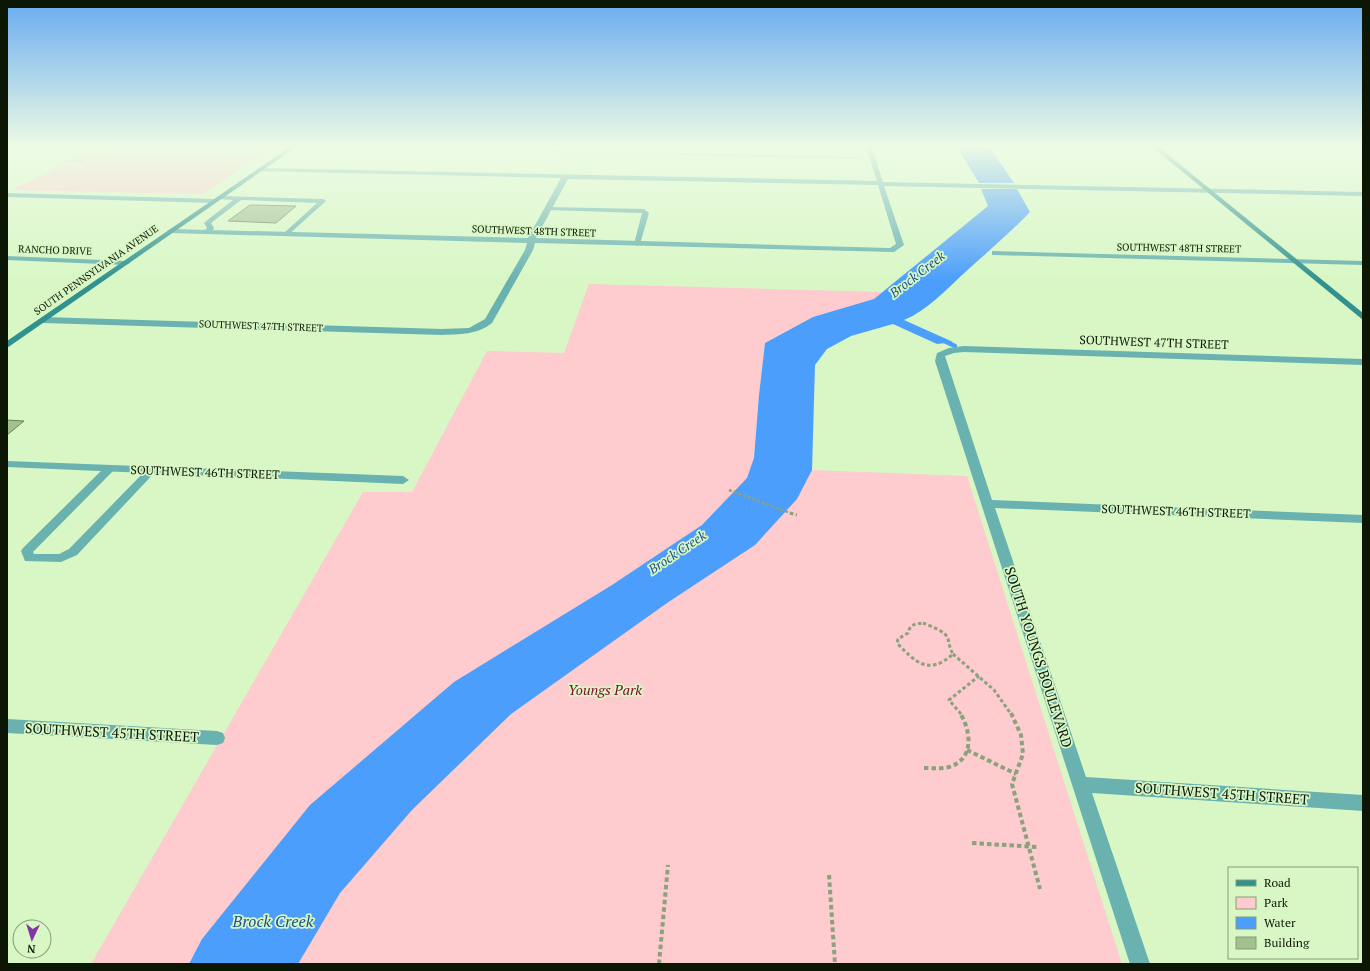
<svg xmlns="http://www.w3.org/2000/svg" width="1370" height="971" font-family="'PT Serif',serif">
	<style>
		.green { fill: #fecbce }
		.water { fill: #4b9efc }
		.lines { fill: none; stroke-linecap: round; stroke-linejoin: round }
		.stream { stroke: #4b9efc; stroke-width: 4.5 }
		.building { fill: #a2c090; stroke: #688457 }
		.path-far3 { stroke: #8ba27d; stroke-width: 1.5; stroke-dasharray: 1.5 1; stroke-linecap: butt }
		.path-far2 { stroke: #8ba27d; stroke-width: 2.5; stroke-dasharray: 3 2; stroke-linecap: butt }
		.path-far1 { stroke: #8ba27d; stroke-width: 3; stroke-dasharray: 3.5 2.5; stroke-linecap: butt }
		.path { stroke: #8ba27d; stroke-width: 4; stroke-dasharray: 4.5 3; stroke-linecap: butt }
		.lane { fill: #69b2b0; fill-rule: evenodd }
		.street { fill: #69b2b0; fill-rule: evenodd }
		.secondary { fill: #30918f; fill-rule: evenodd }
		.labels { text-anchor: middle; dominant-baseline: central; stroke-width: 3.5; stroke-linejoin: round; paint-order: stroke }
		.far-street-label { font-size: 10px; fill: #0b1605; stroke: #d8f7c5 }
		.street-label { font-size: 12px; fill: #0b1605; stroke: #d8f7c5 }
		.water-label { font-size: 13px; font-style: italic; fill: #1a518d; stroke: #d8f7c5 }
		.near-street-label { font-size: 14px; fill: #0b1605; stroke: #d8f7c5 }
		.near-park-label { font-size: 14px; font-style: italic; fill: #86092e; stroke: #d8f7c5 }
		.near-water-label { font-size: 16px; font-style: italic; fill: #1a518d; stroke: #d8f7c5 }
	</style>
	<rect width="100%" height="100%" fill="#d8f7c5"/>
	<g class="green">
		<path d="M103 145H277L203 194 11 190Z"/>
		<path d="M589 284 882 292 874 300 813 317 765 343 759 395 754 458 812 470 967 476 1122 964H91L363 492H412L487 351 564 353Z"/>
	</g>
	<g class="water">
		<path d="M956 145H988L1014 183H979Z"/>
		<path d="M981 189H1017L1030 212C1009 234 985 254 962 275 944 292 926 311 904 320L953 342 937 344 893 324 851 336 827 349 815 365 812 470 797 499 755 545 667 603 511 714 412 810 340 893 298 964H189L202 939 310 805 454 682 612 585 702 525 747 478 754 458 759 395 765 343 813 317 874 299 988 206Z"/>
	</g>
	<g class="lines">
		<path class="stream" d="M942 340 955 346"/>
	</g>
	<g class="building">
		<path d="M250 205 296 206 276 223 228 221Z"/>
		<path d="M7 420 24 421 7 435Z"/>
	</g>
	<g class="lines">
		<g class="path-far3">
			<path d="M307 146 860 158"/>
			<path d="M65 161H81"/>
		</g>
		<path class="path-far2" d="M729 490 793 514"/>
		<g class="path-far1">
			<path d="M790 513 797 515"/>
			<path d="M923 623C930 626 946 631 948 639 950 646 949 647 953 654 929 676 915 662 897 643L898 639 908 633C910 624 915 624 923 623Z"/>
			<path d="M953 654 994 690 1011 714"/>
			<path d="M961 714 949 700 979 676"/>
		</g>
		<g class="path">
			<path d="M1011 713 1021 735 1023 754 1012 784 1040 889"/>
			<path d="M967 750 1016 774"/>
			<path d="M924 768C932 768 941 769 949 767 975 759 971 731 960 713"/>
			<path d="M972 843 1037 847"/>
			<path d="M829 875 835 964"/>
			<path d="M659 964 668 865"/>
		</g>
		<g class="lane">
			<path d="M219 196 323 199 326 201 288 235 283 234 317 203 241 200 211 223 214 228C212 232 208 235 204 233L203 232 207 228 204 223 205 222 233 200 217 199 216 198Z"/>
			<path d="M546 207 644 209 649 213 640 244 637 246 634 244 642 213 548 210 545 208Z"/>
			<path d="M110 465 115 468 114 470 33 552 34 554H59L69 549 148 468H156L157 470 77 555 61 562 25 561 21 551 23 548 106 466Z"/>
		</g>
		<g class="street">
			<path d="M865 145H871L883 182 1363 192V196L884 186 904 245 894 252 535 243 533 250 492 323C477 335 460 334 442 335L43 323 38 320 43 317 442 329 469 328 485 319 525 250 527 243 171 233 167 231 171 229 528 238 561 178 257 171 256 170 259 168 877 181ZM568 179 878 185 896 244 890 248 536 238Z"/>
			<path d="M7 193 215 199 218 201 215 203 7 197Z"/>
			<path d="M992 251 1363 261V265L995 255H992Z"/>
			<path d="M7 256 126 261 130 263 126 265 7 260Z"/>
			<path d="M964 346 1363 359V365L964 352 954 353 945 356 992 500 1363 515V523L995 508 1086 777 1363 795V811L1092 793 1150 964H1130L935 361 937 353 949 348Z"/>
			<path d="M7 461 403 476 409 480 403 484 7 467Z"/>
			<path d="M7 719 217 731 223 733 225 738 223 743 217 745 7 733Z"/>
		</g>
		<g class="secondary">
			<path d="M293 145H299L7 348V341Z"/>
			<path d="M1150 145H1156L1363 313V320Z"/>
		</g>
	</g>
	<linearGradient id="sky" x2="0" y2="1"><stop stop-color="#69abf0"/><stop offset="0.52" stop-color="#edfbe5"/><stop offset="1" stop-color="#edfbe5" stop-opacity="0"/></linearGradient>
	<rect width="1370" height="281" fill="url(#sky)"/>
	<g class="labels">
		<g class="far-street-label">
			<text transform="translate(534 231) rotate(2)">SOUTHWEST 48TH STREET</text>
			<text transform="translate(1179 248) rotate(1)">SOUTHWEST 48TH STREET</text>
			<text transform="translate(55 250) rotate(2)">RANCHO DRIVE</text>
			<text transform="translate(96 270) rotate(-35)">SOUTH PENNSYLVANIA AVENUE</text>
			<text transform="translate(261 326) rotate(2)">SOUTHWEST 47TH STREET</text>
		</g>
		<g class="street-label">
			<text transform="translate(1154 342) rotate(2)">SOUTHWEST 47TH STREET</text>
			<text transform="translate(205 472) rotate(2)">SOUTHWEST 46TH STREET</text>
			<text transform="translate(1176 511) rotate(2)">SOUTHWEST 46TH STREET</text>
		</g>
		<g class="water-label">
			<text transform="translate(917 274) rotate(-38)">Brock Creek</text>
			<text transform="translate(677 552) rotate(-34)">Brock Creek</text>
		</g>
		<g class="near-street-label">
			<text transform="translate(1039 657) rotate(72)">SOUTH YOUNGS BOULEVARD</text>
			<text transform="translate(112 732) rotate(3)">SOUTHWEST 45TH STREET</text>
			<text transform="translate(1222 793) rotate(4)">SOUTHWEST 45TH STREET</text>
		</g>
		<g class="near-park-label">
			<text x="605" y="689">Youngs Park</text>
		</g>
		<g class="near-water-label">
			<text x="273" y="921">Brock Creek</text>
		</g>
	</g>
	<rect width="1370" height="971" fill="none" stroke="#0b1605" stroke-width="16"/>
	<rect x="1228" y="867" width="130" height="92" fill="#d8f7c5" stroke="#869d78"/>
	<rect x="1236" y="880" width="20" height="6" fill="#30918f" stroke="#869d78"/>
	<text x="1264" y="887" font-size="12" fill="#0b1605">Road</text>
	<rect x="1236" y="897" width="20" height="12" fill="#fecbce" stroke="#869d78"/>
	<text x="1264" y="907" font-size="12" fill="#0b1605">Park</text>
	<rect x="1236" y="917" width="20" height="12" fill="#4b9efc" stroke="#869d78"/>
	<text x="1264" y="927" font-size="12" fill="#0b1605">Water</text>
	<rect x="1236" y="937" width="20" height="12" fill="#a2c090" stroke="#869d78"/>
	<text x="1264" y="947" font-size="12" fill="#0b1605">Building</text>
	<g transform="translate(32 939) rotate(184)"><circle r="19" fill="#d8f7c5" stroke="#869d78"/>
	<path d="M0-3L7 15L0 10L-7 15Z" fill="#8435a6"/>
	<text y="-6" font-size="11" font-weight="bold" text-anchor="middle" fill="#0b1605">N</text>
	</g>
</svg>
